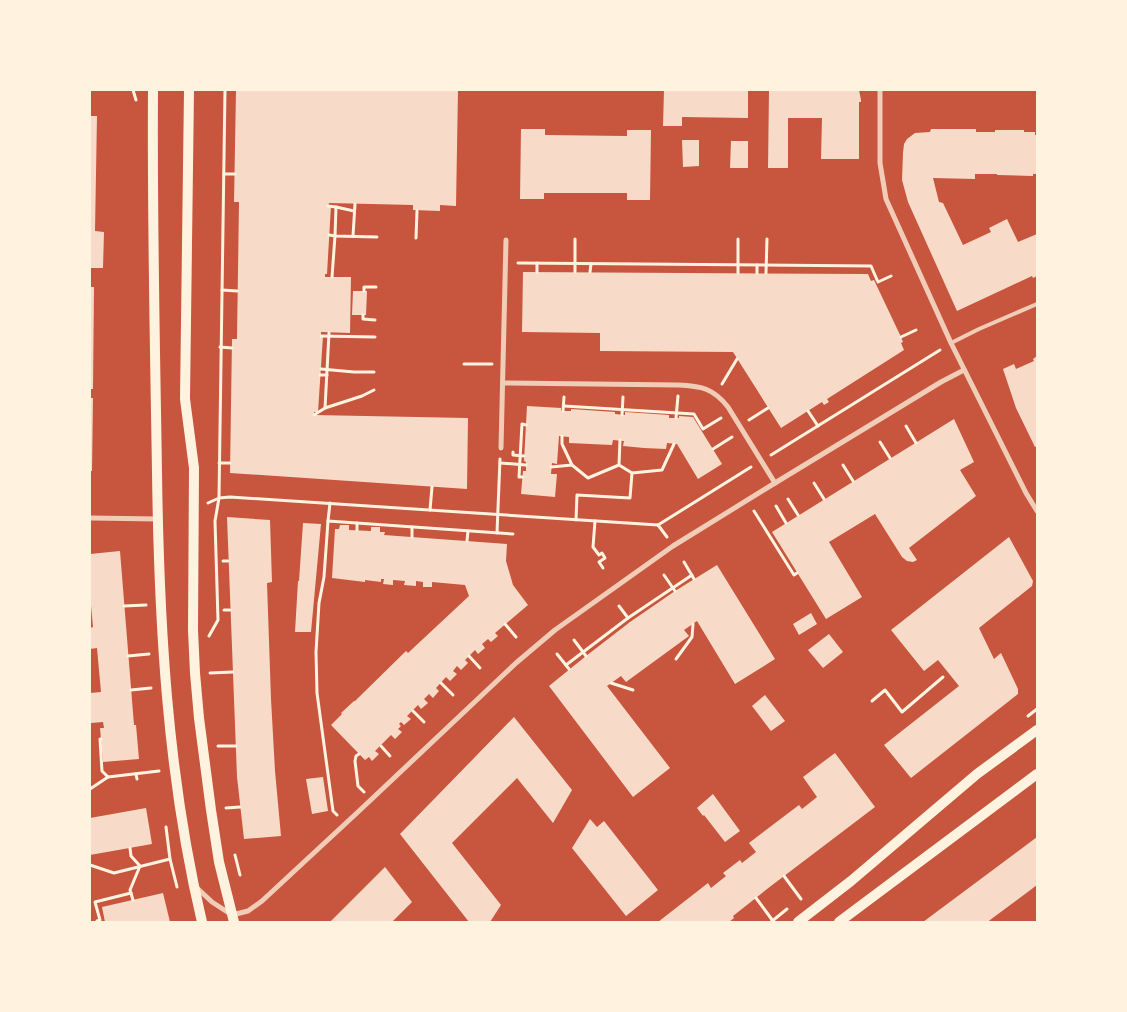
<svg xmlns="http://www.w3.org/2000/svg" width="1127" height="1012" font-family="Commissioner,sans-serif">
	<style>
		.building { fill: #f7dbc8 }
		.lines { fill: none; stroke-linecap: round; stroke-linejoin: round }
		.path { stroke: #fff3e0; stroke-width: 3 }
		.service { stroke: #f1ccb7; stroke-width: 4 }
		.minor { stroke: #f1ccb7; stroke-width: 5 }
		.secondary { stroke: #fff3e0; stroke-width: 10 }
	</style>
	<rect width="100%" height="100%" fill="#c8553d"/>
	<g class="building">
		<path d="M236 90H458L456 206 440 205V211L413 210V205L329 203 328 206H331L327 274H325V277H351L350 333 321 332V336H323L318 412H314V415L468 418 467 489 230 473 232 339H237L239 202H234Z"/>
		<path d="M664 90H748V118L682 117V126H663Z"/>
		<path d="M769 90H859L861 100V102H859V159H821L822 118H788V168H768Z"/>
		<path d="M90 116H97L95 231 104 232 103 268H90Z"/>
		<path d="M521 129H545V135L627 136V130H651L650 200H627V193H544V199H520Z"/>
		<path d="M931 129H976V132H995V130H1024V132H1035V135H1037V174H1033V176L997 175V174H975V179L933 178 939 202 943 203 963 245 991 232 989 228 1007 219 1018 242 1037 234V276L1033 278 1032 276 957 311 908 202 902 180 903 153 904 144 907 139 915 133 930 132Z"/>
		<path d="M682 140H699V166L683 167Z"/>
		<path d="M731 141H748V168H730Z"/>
		<path d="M523 272 868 274 871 281 874 280 901 337 903 342 901 343 904 350 827 399 829 402 824 405 822 402 781 428 733 352 600 351V333L522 332Z"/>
		<path d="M90 287H94L93 389H90Z"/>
		<path d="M353 291H367L366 315H352Z"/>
		<path d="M1037 356V446L1035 447 1016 408 1003 369 1014 364 1016 369 1034 361 1033 359Z"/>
		<path d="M90 398H93L92 471H90Z"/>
		<path d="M527 406 561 408V411H571V409L615 412V414L625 415V412L669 415V418H679V416L693 417 722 464 698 479 677 444 667 443 666 449 644 448 623 446 624 441 613 440 612 445 569 443V437L559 436 557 464 552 463 551 474H557L555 497 521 494 523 471H526V462L524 461Z"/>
		<path d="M954 419 974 462 960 470 976 496 909 548 917 560 913 562 907 561 902 557 875 514 829 542 862 597 826 619 772 532Z"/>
		<path d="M227 517 270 520 272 582 267 583 271 699 275 771 281 836 244 839 237 777Z"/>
		<path d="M303 523 321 524 311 632H295L298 581H299Z"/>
		<path d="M340 525H349V530L371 531V527H380V532H385L384 535 507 544 506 561 513 585 528 605 495 633 498 636 491 642 488 639 482 644 485 648 478 654 475 650 465 660 468 663 461 670 457 666 453 671 457 674 450 681 446 677 436 688 439 691 433 698 429 694 424 699 428 703 421 709 418 705 407 716 411 719 404 725 401 722 399 724 401 726 398 729 402 732 395 739 391 735 375 751 379 754 372 761 369 757 365 760 331 725 342 714 341 713 354 701H355L406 651 408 653 469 596 465 585 432 582V587H423V582L416 581V586L404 585 405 581 393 580V585L383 584 384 579H381V582L365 580V582L332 578 335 529H339Z"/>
		<path d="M1009 537 1033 581 1032 586 979 628 994 659 1001 653 1018 689V694L911 778 884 745 959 686 938 660 924 671 891 630Z"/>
		<path d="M120 551 134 725H136L139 759 103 762 100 728H104L103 722 91 723 90 717V693L101 692 97 648 90 649V628L93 627 90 595V554Z"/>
		<path d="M717 565 775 659 735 684 697 621 684 630 689 636 626 682 621 676 607 686 670 768 633 797 549 686 586 656 630 622 675 591Z"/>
		<path d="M811 613 817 624 799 635 793 624Z"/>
		<path d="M829 634 843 652 823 668 808 650Z"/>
		<path d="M765 695 785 721 771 731 752 706Z"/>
		<path d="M514 717 572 790 553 823 517 778 452 843 501 905 490 922H469L400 834Z"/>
		<path d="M835 753 875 807 767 889 733 916 734 918 729 922H658L708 883 711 888 726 876 723 873 740 860 742 863 756 852 749 843 799 805 802 809 817 797 803 777Z"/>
		<path d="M323 777 328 811 312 814 306 779Z"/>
		<path d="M713 794 740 831 725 842 704 815 703 816 697 808Z"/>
		<path d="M146 808 152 844 90 855V818Z"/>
		<path d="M590 819 597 827 604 821 658 890 626 916 572 848Z"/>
		<path d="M1037 837V885L990 920 988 922H923Z"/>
		<path d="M385 867 412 902 392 922H330Z"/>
		<path d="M163 893 170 922H105L102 907Z"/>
	</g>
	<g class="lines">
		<g class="path">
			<path d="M133 90 136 100"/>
			<path d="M224 174H235"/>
			<path d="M328 206 336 207"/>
			<path d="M354 211 336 207 335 236 377 237"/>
			<path d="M329 235 335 236 332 277"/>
			<path d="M353 236 355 204"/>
			<path d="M416 238 417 211"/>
			<path d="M518 263 871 266 878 282 891 276"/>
			<path d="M537 272V263"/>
			<path d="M575 272V239"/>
			<path d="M590 272 591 264"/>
			<path d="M738 273V239"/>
			<path d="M757 273V265"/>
			<path d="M766 273 767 239"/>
			<path d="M222 290 237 291"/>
			<path d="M364 291V287H376"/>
			<path d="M363 315V319L375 320"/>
			<path d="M321 336 375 337"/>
			<path d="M901 337 916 330"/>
			<path d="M220 347 232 348"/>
			<path d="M464 364H492"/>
			<path d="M321 369 354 372H374"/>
			<path d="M320 375H327"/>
			<path d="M722 384 737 359"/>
			<path d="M564 406 694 414 703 429 721 418"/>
			<path d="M325 408 362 396 374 390"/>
			<path d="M563 411 564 397"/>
			<path d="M808 411 818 426"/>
			<path d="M314 415 325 408 329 333"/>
			<path d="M622 415 623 397"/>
			<path d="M676 418 678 396"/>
			<path d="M749 420 768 408"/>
			<path d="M906 426 916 443"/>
			<path d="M562 436V444L572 465"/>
			<path d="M620 440 619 465 632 473"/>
			<path d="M880 442 890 458"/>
			<path d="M713 449 732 437"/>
			<path d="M513 452V455L524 456"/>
			<path d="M771 455 940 350"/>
			<path d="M219 463H230"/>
			<path d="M500 463 526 465"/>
			<path d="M843 465 853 481"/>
			<path d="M551 467 572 465 588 478 619 465"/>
			<path d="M523 477H519L522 424 526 425"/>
			<path d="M814 483 824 499"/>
			<path d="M788 499 798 515"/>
			<path d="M208 503 219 498 230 497 658 525"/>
			<path d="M776 506 786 523"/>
			<path d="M430 510 432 487"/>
			<path d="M754 511 794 575 797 573"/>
			<path d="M576 520 577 495 630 498 632 473 662 470 674 444"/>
			<path d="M328 521 330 503"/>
			<path d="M595 521 593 547 599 555 602 553 605 558 599 562 603 568"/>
			<path d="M658 525 751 467"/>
			<path d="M658 525 667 537"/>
			<path d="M357 530V523"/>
			<path d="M497 533 500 459"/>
			<path d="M412 537V527"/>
			<path d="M467 541 468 531"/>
			<path d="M223 561H228"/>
			<path d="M684 562 694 579"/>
			<path d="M664 575 675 591"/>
			<path d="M124 606 146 605"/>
			<path d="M619 606 628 618"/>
			<path d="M224 610H230"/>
			<path d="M505 624 516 637"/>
			<path d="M209 636 218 620 215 521 219 498 225 90"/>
			<path d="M574 640 586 656"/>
			<path d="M557 654 569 669"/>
			<path d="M128 656 149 654"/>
			<path d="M469 656 480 668"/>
			<path d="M676 659 692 637 693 624"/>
			<path d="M566 665 628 618 692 575"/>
			<path d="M210 673 233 672"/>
			<path d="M441 683 453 695"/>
			<path d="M611 683 633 690"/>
			<path d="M131 690 151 688"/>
			<path d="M872 701 885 690 902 712 943 677"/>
			<path d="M413 711 424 722"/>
			<path d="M1028 716 1037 709"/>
			<path d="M101 739H100L102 771 108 777 159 771"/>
			<path d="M218 746H236"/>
			<path d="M381 746 390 756"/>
			<path d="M359 754 356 756 355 761 358 786 364 792"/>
			<path d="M136 774 137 779"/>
			<path d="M90 789 108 777"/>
			<path d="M226 808 240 807"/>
			<path d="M337 815 333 811 317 693 316 652 319 603 324 577 328 521 513 534"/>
			<path d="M166 827 170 859 177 887"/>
			<path d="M130 848 131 856 140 866 130 890 133 900"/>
			<path d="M235 855 240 875"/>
			<path d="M90 865 114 873 170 859"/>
			<path d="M784 876 801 899"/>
			<path d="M756 898 773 921"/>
			<path d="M97 921 100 920 95 902 131 893"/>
			<path d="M771 922 787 909"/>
		</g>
		<path class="service" d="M951 343 979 329 1037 304"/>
		<g class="minor">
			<path d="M880 90V163L886 199 951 343 1026 493 1037 511"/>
			<path d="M503 383 678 385C701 386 713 388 728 407L775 483"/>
			<path d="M501 448 506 240"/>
			<path d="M90 518 158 519"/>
			<path d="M197 888 212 902 232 915 248 911 262 901 359 811 516 663 555 630 673 546 775 483 941 382 964 370"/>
		</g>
		<g class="secondary">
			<path d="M153 90C152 217 155 345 157 472 159 622 167 775 202 922"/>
			<path d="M189 90 185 399 194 468 193 630 195 673 199 718 211 810 219 862 234 922"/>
			<path d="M798 922 851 881 977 774 1037 730"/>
			<path d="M839 922 1037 774"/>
		</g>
	</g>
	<rect width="1127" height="1012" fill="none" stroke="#fff3e0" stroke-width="182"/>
</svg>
